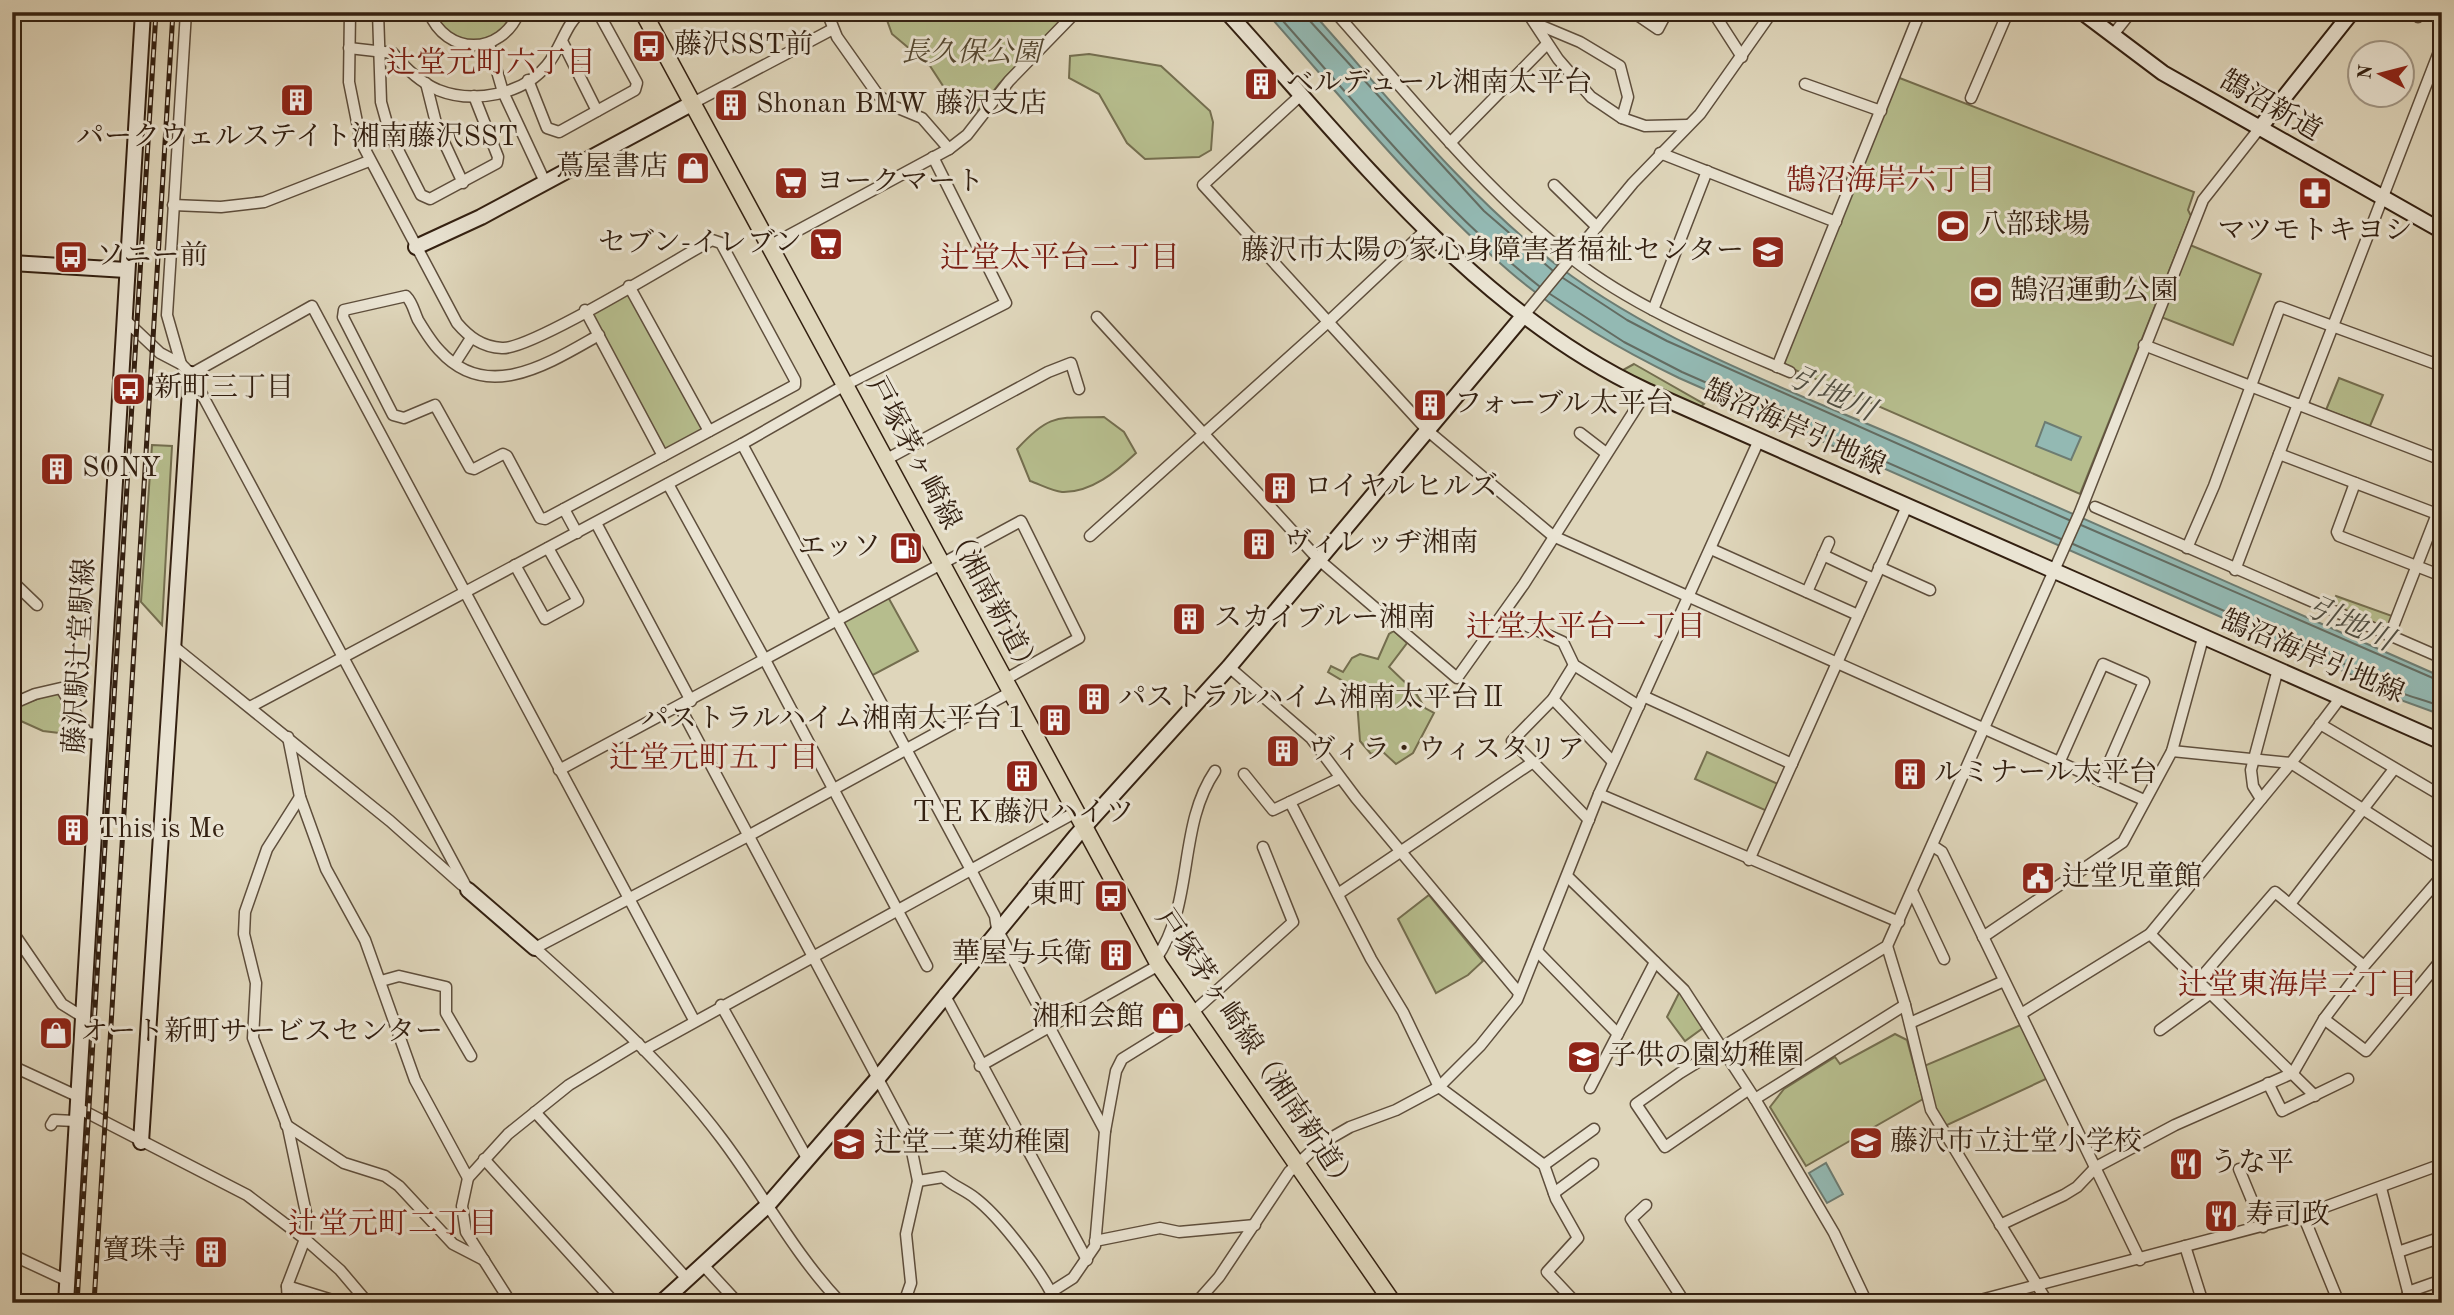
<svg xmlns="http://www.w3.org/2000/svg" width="2454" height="1315" font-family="'Old Standard TT','Noto Serif JP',serif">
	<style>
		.green { fill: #b6bd8d; stroke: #746e4f; stroke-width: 2 }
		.water { fill: #93b9b3; stroke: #6d7c72; stroke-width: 2 }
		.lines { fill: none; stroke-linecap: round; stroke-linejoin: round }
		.shore { stroke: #636c62; stroke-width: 2 }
		.street-casing { stroke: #5e4e3c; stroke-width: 13 }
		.secondary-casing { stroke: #332011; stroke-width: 18 }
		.primary-casing { stroke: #332011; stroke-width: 19 }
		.street { stroke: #eae4d3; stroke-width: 10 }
		.secondary { stroke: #eae4d3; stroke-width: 14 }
		.primary { stroke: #dfd6bb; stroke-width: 16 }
		.rail-casing { stroke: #332011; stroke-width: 5 }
		.rail { stroke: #eae4d3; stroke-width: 2.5; stroke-dasharray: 8; stroke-linecap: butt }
		.labels { text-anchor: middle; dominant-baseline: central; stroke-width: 6; stroke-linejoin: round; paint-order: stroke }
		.poi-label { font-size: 28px; fill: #332011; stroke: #eae4d3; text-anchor: start }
		.park-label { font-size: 28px; font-style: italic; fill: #544730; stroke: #eae4d3 }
		.street-label { font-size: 28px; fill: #332011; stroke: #eae4d3 }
		.neighbourhood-label { font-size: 30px; fill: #7a1f14; stroke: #eae4d3 }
		.water-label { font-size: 30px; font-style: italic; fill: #504e42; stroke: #eae4d3 }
	</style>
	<rect width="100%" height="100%" fill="#dfd6bb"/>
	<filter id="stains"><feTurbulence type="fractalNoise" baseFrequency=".00286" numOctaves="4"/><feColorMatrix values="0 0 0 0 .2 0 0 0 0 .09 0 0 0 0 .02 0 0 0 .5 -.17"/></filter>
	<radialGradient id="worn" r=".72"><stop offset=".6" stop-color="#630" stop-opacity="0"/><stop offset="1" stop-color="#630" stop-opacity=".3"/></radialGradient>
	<g class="green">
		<path d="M433 12H516L497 37 473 43 444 32Z"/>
		<path d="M884 12H1069L999 84 978 111 947 92 930 66 892 34Z"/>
		<path d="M1089 54 1161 66 1210 111 1213 122 1211 150 1199 157 1145 159 1127 143 1099 94 1069 78 1070 56Z"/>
		<path d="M1897 77 2194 192 2188 210 2191 216 2080 494 1786 366 1784 361Z"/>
		<path d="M2190 245 2261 274 2233 345 2161 317Z"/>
		<path d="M629 286 709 431 663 456 585 310Z"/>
		<path d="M1634 364 1704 404 1694 412 1614 375Z"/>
		<path d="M2339 378 2383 395 2370 426 2326 410Z"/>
		<path d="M1104 417 1124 432 1136 453C1117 471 1091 493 1062 492 1052 491 1039 484 1030 481L1017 449C1050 413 1057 418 1104 417Z"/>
		<path d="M152 445 172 446 162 625 141 602Z"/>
		<path d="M2336 596 2395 617 2389 632 2331 608Z"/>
		<path d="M888 597 918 651 871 676 842 622Z"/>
		<path d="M1394 631 1407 643 1389 667 1415 692 1425 708 1434 713 1413 753 1396 764 1382 751 1371 754 1360 741 1357 701 1348 684 1328 672 1331 666 1343 672 1352 658 1360 654 1378 659 1389 634Z"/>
		<path d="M54 693 61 695 84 736 43 731 12 717V708Z"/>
		<path d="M1707 752 1778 784 1767 811 1695 779Z"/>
		<path d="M1429 895 1483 961 1468 975 1436 993 1398 919Z"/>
		<path d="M1680 991 1703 1028 1685 1041 1667 1017Z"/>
		<path d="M2023 1024 2048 1078 1945 1126 1934 1108 1924 1066Z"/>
		<path d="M1895 1034 1907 1040 1923 1099 1806 1166 1770 1107 1784 1089 1835 1057 1840 1064Z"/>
	</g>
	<g class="water">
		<path d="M1266 12H1312C1390 99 1465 195 1558 266 1661 344 1792 391 1910 442 2087 520 2264 598 2442 677V715L2373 690 2375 685 1679 378C1619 349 1560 315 1509 271 1420 194 1344 100 1266 12Z"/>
		<path d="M2045 422 2081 437 2071 460 2036 446Z"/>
		<path d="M1826 1163 1843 1194 1827 1203 1809 1173Z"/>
	</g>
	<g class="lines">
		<g class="shore">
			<path d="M1275 12C1359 106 1440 208 1539 286"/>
			<path d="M1307 12 1309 20 1484 211 1552 270"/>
			<path d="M1563 278 1627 320 1667 341 2069 520"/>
			<path d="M1550 294 1624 342 1682 372 2061 539"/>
			<path d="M2081 525 2442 682"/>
			<path d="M2073 544 2376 678C2394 695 2419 697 2442 707"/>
		</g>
		<g class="street-casing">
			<g id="street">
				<path d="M350 12 349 82 361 142 457 323C469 337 482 347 502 348 531 350 677 259 712 240L721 243 795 380V385L663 456 585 310"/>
				<path d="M378 12 381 102 390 134 421 195 430 199 497 163 498 157 474 96"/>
				<path d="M429 12C446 56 501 56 519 12"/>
				<path d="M827 12 837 37 878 95 893 106 922 118 949 149"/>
				<path d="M1335 12C1410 96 1481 187 1570 257 1634 308 1715 340 1790 372"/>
				<path d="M1527 12 1558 59 1591 97 1622 118 1645 126 1688 125"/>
				<path d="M1633 12 1658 29 1667 12"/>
				<path d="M1713 12 1742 57"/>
				<path d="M2413 12 2418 17"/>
				<path d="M1537 24 1580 42 1620 66 1628 97 1622 118"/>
				<path d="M2112 36 2131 12"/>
				<path d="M563 43 597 111"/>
				<path d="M489 44 503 92 545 182"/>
				<path d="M349 48 393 53C405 68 420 82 438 90 473 104 523 95 547 65 561 49 566 22 582 12"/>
				<path d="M528 80 547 128 559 132 635 90 637 83 598 12"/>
				<path d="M426 83 437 127 463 183"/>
				<path d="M1805 84 1881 111"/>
				<path d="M1302 94 1203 185 1428 431 1553 536 2144 800"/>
				<path d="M1971 98 2008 12"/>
				<path d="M691 104 833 29"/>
				<path d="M1450 143 1547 44"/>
				<path d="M1660 153 1836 222"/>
				<path d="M1554 185 1597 227"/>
				<path d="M173 205 221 207 264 202 369 161"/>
				<path d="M771 245 949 149 967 135 1009 81 1076 12"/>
				<path d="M629 286 709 431"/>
				<path d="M1653 310 1707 171"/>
				<path d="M1524 315 1633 183 1700 114 1772 12"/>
				<path d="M1097 317 1318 559 1457 678 1524 584 1647 391"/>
				<path d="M123 318 160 353 181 364 191 374 468 890"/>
				<path d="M599 335C551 362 488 404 440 351 432 343 424 330 418 320 414 312 413 303 406 296L344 310 343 317 393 415 404 418 435 405 470 468 474 469 503 454 507 456 540 518 545 519 663 456"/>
				<path d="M2144 345 2442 460"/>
				<path d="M455 363 471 338"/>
				<path d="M181 364 167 315 186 12"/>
				<path d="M1777 367 1920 12"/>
				<path d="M191 374 312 306 694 1020"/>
				<path d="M2302 406 2442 44"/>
				<path d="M1580 433 1606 453"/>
				<path d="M742 444 971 870 995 916 997 929 1105 1131"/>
				<path d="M2279 454 2437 514"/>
				<path d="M887 459 1048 372 1071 363 1079 389"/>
				<path d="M2355 483 2337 532 2339 536 2442 576"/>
				<path d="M668 484 765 660 927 966"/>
				<path d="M2095 507 2442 658"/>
				<path d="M564 509 577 533"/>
				<path d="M596 523 691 701"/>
				<path d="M1090 536 1327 323 1427 229"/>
				<path d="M2187 548 2214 486 2280 307 2436 364 2442 350"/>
				<path d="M1711 549 1858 615"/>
				<path d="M1823 555 1874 579"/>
				<path d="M515 565 545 619 578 601 548 548"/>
				<path d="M1879 567 1930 590"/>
				<path d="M2235 570 2298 404"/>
				<path d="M12 581 37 605"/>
				<path d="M1807 592 1829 542"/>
				<path d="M1503 615 1563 642 1574 665 1639 706"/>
				<path d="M2389 637 2442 501"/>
				<path d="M172 645 390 821 462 885"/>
				<path d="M1229 667 1311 738 1356 798 1519 993"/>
				<path d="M1643 696 1792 764"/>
				<path d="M1553 699 1613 762"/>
				<path d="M12 704 35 694 61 688 87 733 101 734"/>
				<path d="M250 707 742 444 845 385 1006 303 933 157"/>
				<path d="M680 707 909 1137 918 1181 906 1234 911 1283 904 1303"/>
				<path d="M2320 724 2442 796"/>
				<path d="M288 737 300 797 326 869 365 940 415 1080 468 1178"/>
				<path d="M2172 751 2291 763 2442 860"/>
				<path d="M1533 762 1512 741 1553 699 1574 665"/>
				<path d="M2059 763 2103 664 2144 682 2101 781"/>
				<path d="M559 770 1021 521 1079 638 1004 680"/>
				<path d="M1244 774 1273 810 1340 778"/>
				<path d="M1599 794 1899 922"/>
				<path d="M2261 799 2253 786 2251 770 2278 669"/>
				<path d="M1290 802 1371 959 1403 1012 1439 1087 1544 1165 1556 1199 1578 1238 1547 1272 1576 1303"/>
				<path d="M1933 846 1942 852 2140 1260"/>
				<path d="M1749 860 1907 506"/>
				<path d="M1567 876 1684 990 1755 1099 1834 1233 1867 1303"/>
				<path d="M1913 893 1944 959"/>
				<path d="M1338 894 1533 762 1589 820"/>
				<path d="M2290 904 2394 769"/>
				<path d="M12 931 62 1004 83 1017"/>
				<path d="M2150 934 2315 1096"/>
				<path d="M1983 937 2123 842 2172 751 2203 638"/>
				<path d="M1887 946 1905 1005 1931 1110 2048 1303"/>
				<path d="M1537 951 1618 1034"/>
				<path d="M1156 959C1195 902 1177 827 1215 771"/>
				<path d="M381 981 399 976 446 987V1013L471 1056"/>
				<path d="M2198 981 2275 892 2364 966"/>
				<path d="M944 994 1087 1260"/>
				<path d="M721 1005 807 1158"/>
				<path d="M1192 1013 1293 922 1263 847"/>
				<path d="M2021 1014 2150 934 2291 763 2341 697"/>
				<path d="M2324 1019 2366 1051 2442 959"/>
				<path d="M1910 1023 2004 981"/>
				<path d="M2160 1030 2211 993"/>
				<path d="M644 1050 1076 812"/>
				<path d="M12 1066 77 1096"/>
				<path d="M980 1066 1159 965"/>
				<path d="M2268 1083 2282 1111 2348 1079"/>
				<path d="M1590 1088 1655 962"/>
				<path d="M1748 1090 1665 1147 1636 1104 1680 1073 1887 946 2080 512 2203 200 2259 129"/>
				<path d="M1755 1099 1905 1005"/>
				<path d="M76 1107 247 1195 305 1239 340 1270 368 1303"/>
				<path d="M535 1112 688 1280"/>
				<path d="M51 1125 54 1120 75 1121"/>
				<path d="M286 1125 344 1163 385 1176 399 1186 453 1244 484 1260"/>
				<path d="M484 1159 615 1303"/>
				<path d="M1544 1165 1594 1129"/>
				<path d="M2239 1169 2263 1227"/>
				<path d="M918 1181 943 1177C953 1186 965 1190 975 1198 1000 1217 1044 1274 1056 1303"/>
				<path d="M2381 1188 2411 1303"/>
				<path d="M1554 1193 1593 1164"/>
				<path d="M1646 1205 1631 1219 1685 1303"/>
				<path d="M2303 1215 2339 1303"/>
				<path d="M2000 1225 2064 1195 2077 1187 2096 1167 2175 1125 2293 1073 2324 1019 2364 966 2442 876"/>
				<path d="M1095 1241 1160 1228 1179 1232 1255 1225"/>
				<path d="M2185 1246 2203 1303"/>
				<path d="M2398 1252 2442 1237"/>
				<path d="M12 1255 68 1281"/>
				<path d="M704 1266 738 1303"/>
				<path d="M287 1286 342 1303"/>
				<path d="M1051 1292 1073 1278 1095 1246 1105 1131 1116 1071 1122 1059 1193 1015"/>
				<path d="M2408 1292 2442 1280"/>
				<path d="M288 1303 287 1286 305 1239 306 1213 288 1128 253 1038 256 983 244 934 245 912 267 849 300 797"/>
				<path d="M511 1303 466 1232 462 1206 468 1178 508 1134 569 1085 638 1043"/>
				<path d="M841 1303C794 1254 762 1192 722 1139 668 1067 601 1007 535 948L748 836 1011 692"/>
				<path d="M1196 1303 1219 1277 1289 1172 1317 1146 1350 1127 1396 1110 1439 1087 1480 1046 1517 1000 1599 794 1759 440"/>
				<path d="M1969 1303 2303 1215 2442 1164"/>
				<path d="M2394 1303 2410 1296"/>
			</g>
		</g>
		<g class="secondary-casing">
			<g id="secondary">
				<path d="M1227 12C1353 150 1475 311 1647 391L2442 742"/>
				<path d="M2082 12 2163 73 2442 231"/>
				<path d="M2259 129 2352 12"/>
				<path d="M416 247 481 217 691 104"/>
				<path d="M12 263 126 270"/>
				<path d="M468 890 535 948"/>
				<path d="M141 1142 191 374"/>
				<path d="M66 1303 143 12"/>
				<path d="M661 1303 767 1206 878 1078 1076 836 1229 667 1524 315"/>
			</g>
		</g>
		<g class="primary-casing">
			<path id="primary" d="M643 12 1159 965 1393 1303"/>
		</g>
		<use href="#street" class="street"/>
		<use href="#secondary" class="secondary"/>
		<use href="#primary" class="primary"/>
		<g class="rail-casing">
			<g id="rail">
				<path d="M77 1303 156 12"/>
				<path d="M94 1303 173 12"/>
			</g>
		</g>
		<use href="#rail" class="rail"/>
	</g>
	<defs>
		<g id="bus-square" transform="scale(1.75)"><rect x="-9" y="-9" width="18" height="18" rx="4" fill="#8f2418" stroke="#eae4d3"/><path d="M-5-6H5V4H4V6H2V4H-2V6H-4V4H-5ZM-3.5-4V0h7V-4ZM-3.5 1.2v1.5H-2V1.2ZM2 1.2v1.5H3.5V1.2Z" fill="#fff"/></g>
		<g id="building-square" transform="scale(1.75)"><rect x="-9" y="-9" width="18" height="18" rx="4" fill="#8f2418" stroke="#eae4d3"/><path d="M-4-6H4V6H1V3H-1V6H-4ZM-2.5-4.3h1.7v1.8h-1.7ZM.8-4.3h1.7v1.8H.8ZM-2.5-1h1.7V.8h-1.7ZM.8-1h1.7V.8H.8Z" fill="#fff"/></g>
		<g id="shop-square" transform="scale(1.75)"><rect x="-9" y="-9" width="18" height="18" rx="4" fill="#8f2418" stroke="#eae4d3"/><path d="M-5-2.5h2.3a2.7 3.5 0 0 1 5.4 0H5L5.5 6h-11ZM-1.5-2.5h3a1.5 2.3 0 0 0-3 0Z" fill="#fff"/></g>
		<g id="supermarket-square" transform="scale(1.75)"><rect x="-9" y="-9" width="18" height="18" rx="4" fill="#8f2418" stroke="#eae4d3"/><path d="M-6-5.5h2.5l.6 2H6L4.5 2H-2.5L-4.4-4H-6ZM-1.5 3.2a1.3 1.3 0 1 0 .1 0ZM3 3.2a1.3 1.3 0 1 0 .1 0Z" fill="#fff"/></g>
		<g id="pharmacy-square" transform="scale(1.75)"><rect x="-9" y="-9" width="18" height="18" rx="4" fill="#8f2418" stroke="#eae4d3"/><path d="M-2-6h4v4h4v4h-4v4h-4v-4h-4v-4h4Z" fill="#fff"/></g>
		<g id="stadium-square" transform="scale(1.75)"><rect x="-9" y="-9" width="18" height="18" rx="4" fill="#8f2418" stroke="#eae4d3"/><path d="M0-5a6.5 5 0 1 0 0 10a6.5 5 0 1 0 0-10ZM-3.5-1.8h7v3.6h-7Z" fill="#fff"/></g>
		<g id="school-square" transform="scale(1.75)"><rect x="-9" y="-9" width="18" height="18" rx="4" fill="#8f2418" stroke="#eae4d3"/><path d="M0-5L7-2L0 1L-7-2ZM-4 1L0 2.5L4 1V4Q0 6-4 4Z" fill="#fff"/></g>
		<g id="fuel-square" transform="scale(1.75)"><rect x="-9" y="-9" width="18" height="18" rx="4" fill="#8f2418" stroke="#eae4d3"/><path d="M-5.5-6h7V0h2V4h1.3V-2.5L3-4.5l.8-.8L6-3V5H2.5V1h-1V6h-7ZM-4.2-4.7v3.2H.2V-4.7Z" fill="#fff"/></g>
		<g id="civic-square" transform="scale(1.75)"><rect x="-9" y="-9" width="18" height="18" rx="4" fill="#8f2418" stroke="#eae4d3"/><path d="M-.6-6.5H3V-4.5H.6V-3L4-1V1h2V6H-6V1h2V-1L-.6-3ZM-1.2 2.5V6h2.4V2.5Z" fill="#fff"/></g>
		<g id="restaurant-square" transform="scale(1.75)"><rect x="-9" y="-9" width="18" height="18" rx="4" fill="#8f2418" stroke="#eae4d3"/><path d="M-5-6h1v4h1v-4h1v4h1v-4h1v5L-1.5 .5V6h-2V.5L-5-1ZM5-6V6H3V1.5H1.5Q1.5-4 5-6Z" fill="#fff"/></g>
	</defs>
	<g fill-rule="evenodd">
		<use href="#bus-square" x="649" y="46"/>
		<use href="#building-square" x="1261" y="84"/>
		<use href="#building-square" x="297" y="100"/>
		<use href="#building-square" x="731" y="105"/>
		<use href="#shop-square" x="693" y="168"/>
		<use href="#supermarket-square" x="791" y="183"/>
		<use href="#pharmacy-square" x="2315" y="193"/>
		<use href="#stadium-square" x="1953" y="226"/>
		<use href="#supermarket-square" x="826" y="244"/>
		<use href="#school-square" x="1768" y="252"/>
		<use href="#bus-square" x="71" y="257"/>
		<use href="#stadium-square" x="1986" y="292"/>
		<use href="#bus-square" x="129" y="389"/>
		<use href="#building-square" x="1430" y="405"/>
		<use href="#building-square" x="57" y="469"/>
		<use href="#building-square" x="1280" y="488"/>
		<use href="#building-square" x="1259" y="544"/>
		<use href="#fuel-square" x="906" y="548"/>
		<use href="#building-square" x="1189" y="619"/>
		<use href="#building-square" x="1094" y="699"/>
		<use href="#building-square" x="1055" y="720"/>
		<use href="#building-square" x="1283" y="751"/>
		<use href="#building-square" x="1910" y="774"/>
		<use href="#building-square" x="1022" y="776"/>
		<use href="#building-square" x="73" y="830"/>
		<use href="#civic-square" x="2038" y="878"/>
		<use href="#bus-square" x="1111" y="896"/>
		<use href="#building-square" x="1116" y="955"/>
		<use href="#shop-square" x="1168" y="1018"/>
		<use href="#shop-square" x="56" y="1033"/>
		<use href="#school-square" x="1584" y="1057"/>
		<use href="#school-square" x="1866" y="1143"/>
		<use href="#school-square" x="849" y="1144"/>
		<use href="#restaurant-square" x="2186" y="1164"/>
		<use href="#restaurant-square" x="2221" y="1216"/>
		<use href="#building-square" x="211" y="1252"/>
	</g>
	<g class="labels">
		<g class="poi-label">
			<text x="674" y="46">藤沢SST前</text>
			<text x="1286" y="84">ベルデュール湘南太平台</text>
			<text x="756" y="105">Shonan BMW 藤沢支店</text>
			<text x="297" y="138" text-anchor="middle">パークウェルステイト湘南藤沢SST</text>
			<text x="668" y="168" text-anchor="end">蔦屋書店</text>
			<text x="816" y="183">ヨークマート</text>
			<text x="1978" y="226">八部球場</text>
			<text x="2315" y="232" text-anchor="middle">マツモトキヨシ</text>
			<text x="802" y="244" text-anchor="end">セブン-イレブン</text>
			<text x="1744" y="252" text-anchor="end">藤沢市太陽の家心身障害者福祉センター</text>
			<text x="96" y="257">ソニー前</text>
			<text x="2010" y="292">鵠沼運動公園</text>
			<text x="154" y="389">新町三丁目</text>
			<text x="1454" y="405">フォーブル太平台</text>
			<text x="82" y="469">SONY</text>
			<text x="1304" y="488">ロイヤルヒルズ</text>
			<text x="1284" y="544">ヴィレッヂ湘南</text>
			<text x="881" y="548" text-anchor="end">エッソ</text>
			<text x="1214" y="619">スカイブルー湘南</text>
			<text x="1118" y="699">パストラルハイム湘南太平台Ⅱ</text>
			<text x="1030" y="720" text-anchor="end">パストラルハイム湘南太平台１</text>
			<text x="1308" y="751">ヴィラ・ウィスタリア</text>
			<text x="1934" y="774">ルミナール太平台</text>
			<text x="1022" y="814" text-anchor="middle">ＴＥＫ藤沢ハイツ</text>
			<text x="98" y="830">This is Me</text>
			<text x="2062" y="878">辻堂児童館</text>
			<text x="1086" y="896" text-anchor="end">東町</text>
			<text x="1092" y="955" text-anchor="end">華屋与兵衛</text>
			<text x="1144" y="1018" text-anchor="end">湘和会館</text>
			<text x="80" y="1033">オート新町サービスセンター</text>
			<text x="1608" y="1057">子供の園幼稚園</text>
			<text x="1890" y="1143">藤沢市立辻堂小学校</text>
			<text x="874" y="1144">辻堂二葉幼稚園</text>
			<text x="2210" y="1164">うな平</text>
			<text x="2246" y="1216">寿司政</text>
			<text x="186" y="1252" text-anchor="end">寶珠寺</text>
		</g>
		<g class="park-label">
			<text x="971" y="54">長久保公園</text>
		</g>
		<g class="street-label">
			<text transform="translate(2270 107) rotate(30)">鵠沼新道</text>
			<text transform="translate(1794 429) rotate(24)">鵠沼海岸引地線</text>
			<text transform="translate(952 528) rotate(62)">戸塚茅ヶ崎線（湘南新道）</text>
			<text transform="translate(81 656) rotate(-87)">藤沢駅辻堂駅線</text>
			<text transform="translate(2312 658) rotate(23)">鵠沼海岸引地線</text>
			<text transform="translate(1255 1052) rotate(56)">戸塚茅ヶ崎線（湘南新道）</text>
		</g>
		<g class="neighbourhood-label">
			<text x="491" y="64">辻堂元町六丁目</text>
			<text x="1891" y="182">鵠沼海岸六丁目</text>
			<text x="1060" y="259">辻堂太平台二丁目</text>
			<text x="1586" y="628">辻堂太平台一丁目</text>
			<text x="714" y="759">辻堂元町五丁目</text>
			<text x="2298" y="986">辻堂東海岸二丁目</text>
			<text x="393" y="1225">辻堂元町二丁目</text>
		</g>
		<g class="water-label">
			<text transform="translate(1832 395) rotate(24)">引地川</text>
			<text transform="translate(2350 625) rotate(24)">引地川</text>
		</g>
	</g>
	<rect width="2454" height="1315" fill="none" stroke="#dfd6bb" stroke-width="42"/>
	<rect x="14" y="14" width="2426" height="1287" fill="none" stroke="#332011" stroke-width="3.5"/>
	<rect x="21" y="21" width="2412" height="1273" fill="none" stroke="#332011" stroke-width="2"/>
	<g transform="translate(2381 74) rotate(277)"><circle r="33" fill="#eae4d3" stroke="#a19685" stroke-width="2"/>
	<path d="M0-5L12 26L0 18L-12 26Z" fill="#8f2418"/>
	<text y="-10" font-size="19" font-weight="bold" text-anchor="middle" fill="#332011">N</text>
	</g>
	<rect width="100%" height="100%" filter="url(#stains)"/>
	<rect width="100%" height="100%" fill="url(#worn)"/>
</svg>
